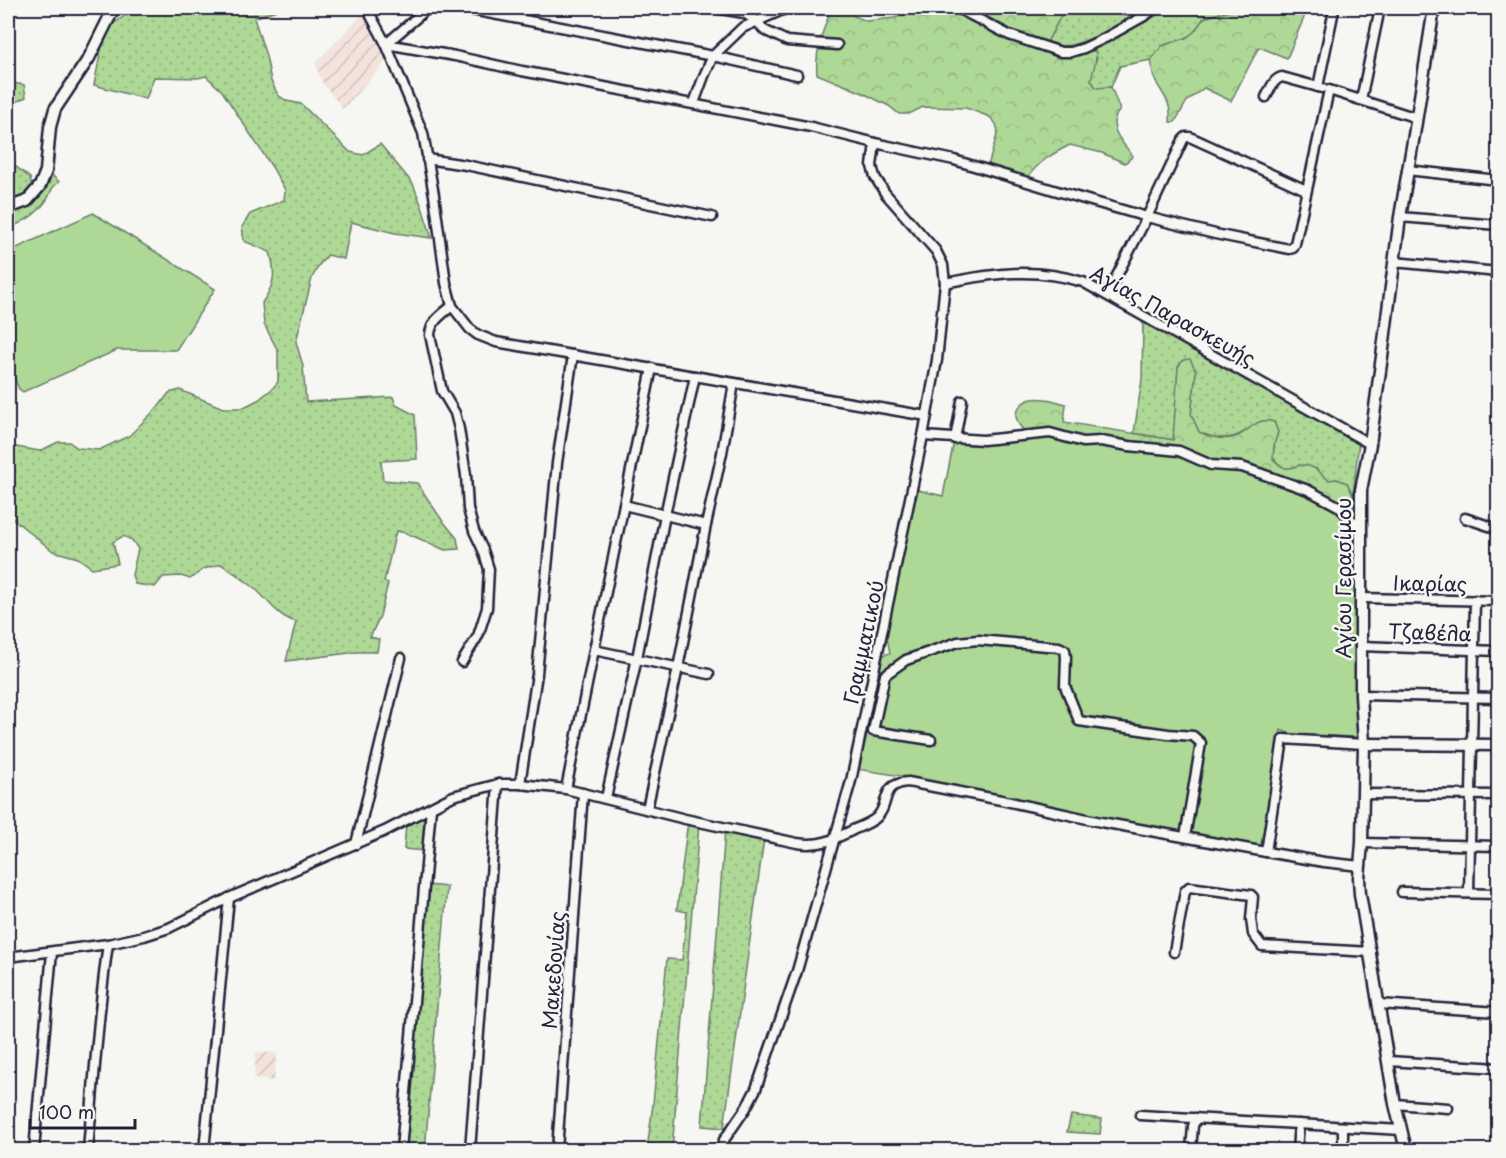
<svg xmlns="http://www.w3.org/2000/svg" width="1506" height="1158" font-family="'Playpen Sans',sans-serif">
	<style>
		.industrial { fill: url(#industrial-furrows) }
		.grass { fill: url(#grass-dots); stroke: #687d68; stroke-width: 1.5 }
		.forest { fill: url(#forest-crowns); stroke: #687d68; stroke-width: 1.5 }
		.pitch { fill: #aed896; stroke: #687d68; stroke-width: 1.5 }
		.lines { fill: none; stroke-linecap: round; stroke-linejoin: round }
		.minor-casing { stroke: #22223b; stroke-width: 13 }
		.tertiary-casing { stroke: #22223b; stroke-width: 15 }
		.minor { stroke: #f6f6f2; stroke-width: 8 }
		.tertiary { stroke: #f6f6f2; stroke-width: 10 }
		.labels { text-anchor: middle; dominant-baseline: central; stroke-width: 5; stroke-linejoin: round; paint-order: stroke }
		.street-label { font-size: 20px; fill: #22223b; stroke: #f6f6f2 }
	</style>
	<defs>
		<pattern id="industrial-furrows" width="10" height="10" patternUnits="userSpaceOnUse" patternTransform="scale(1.5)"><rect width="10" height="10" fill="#f4e3dc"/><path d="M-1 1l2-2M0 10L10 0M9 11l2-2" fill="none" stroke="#d1c2be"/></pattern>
		<pattern id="grass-dots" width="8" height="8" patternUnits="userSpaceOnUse" patternTransform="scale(1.5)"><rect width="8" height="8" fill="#aed896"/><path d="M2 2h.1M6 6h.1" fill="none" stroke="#95b982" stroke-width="1.8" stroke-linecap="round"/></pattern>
		<pattern id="forest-crowns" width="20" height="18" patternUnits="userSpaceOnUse" patternTransform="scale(1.5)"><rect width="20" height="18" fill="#aed896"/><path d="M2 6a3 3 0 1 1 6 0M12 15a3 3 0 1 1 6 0" fill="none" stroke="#95b982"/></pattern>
	</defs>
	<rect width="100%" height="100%" fill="#f6f6f2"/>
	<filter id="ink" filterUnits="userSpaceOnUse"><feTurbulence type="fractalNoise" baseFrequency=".0167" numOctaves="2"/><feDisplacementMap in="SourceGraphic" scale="12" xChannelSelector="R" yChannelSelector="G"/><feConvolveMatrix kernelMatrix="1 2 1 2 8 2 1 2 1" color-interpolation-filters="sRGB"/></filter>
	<g filter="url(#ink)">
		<g class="industrial">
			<path d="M363 14 387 60 343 109 322 82 315 63Z"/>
			<path d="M256 1052 277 1053 274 1081 254 1079Z"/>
		</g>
		<g class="grass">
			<path d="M136 8H282L254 18 266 56 271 81 278 95 287 101 301 104 350 152 363 155 380 144 413 184 422 207 432 238 395 233 351 222 344 259 328 255 319 265 312 278 296 342 303 366 306 402 393 397 396 405 415 415 417 459 381 461 383 480 417 483 442 520 457 538 459 549 445 550 406 533 396 531 384 582 388 583 380 616 370 637 379 639 377 652H357L286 661 296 622C276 616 267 598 252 586 242 578 232 571 221 564L204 569 190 579 181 576 163 577 155 587 135 584 132 575 138 549 132 540 123 536 113 542 118 564 92 568 78 558 53 551 8 515V437L16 447 40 451 58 442H69L78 448 99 450 129 436 160 405 169 393 180 390 223 408H242L258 400 272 389 278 382V351L264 324 262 303C275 284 276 274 270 252L244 241 242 227 250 214 284 200 285 190 272 167 222 91 206 76 198 78 154 77 146 99 94 85 102 45 113 24Z"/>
			<path d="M1065 8H1132L1138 13C1120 24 1086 44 1065 46 1059 46 1053 45 1046 44Z"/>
			<path d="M1167 8H1238L1204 18 1194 32 1186 38 1162 46 1151 60 1120 66 1111 87 1096 88 1091 80 1093 67 1097 58 1090 50 1156 16Z"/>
			<path d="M12 83 24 85 26 97 8 106V84Z"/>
			<path d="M8 158 9 161 30 178 32 187 21 198 8 204Z"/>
			<path d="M52 175 59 182C48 190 53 192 46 201 34 217 25 221 8 229V214L30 203Z"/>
			<path d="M1143 322 1359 441 1353 495 1347 483 1337 479 1329 480 1322 476 1317 469 1299 465C1286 472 1282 468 1273 458L1274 445 1278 432 1274 422C1258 418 1256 425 1244 432 1230 441 1213 439 1199 432L1191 414 1196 372 1178 367 1174 440 1134 433 1142 379Z"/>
			<path d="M423 816H427L424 851 404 849 406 824Z"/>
			<path d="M692 824 699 825 672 1150H647L653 1104 667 959 682 960 687 912 677 910 687 828 689 825Z"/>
			<path d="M725 830 764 838 724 1128 702 1126Z"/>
			<path d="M427 885 447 887 425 1150H404Z"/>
			<path d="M1071 1115 1102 1119 1100 1134 1067 1132Z"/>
		</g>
		<g class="forest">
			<path d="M832 8H850L854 16 867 21 894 18 905 15 913 8H951L1002 34 1056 53 1090 50 1096 52C1097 61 1093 70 1091 80L1096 88 1111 87 1120 110C1105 126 1122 142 1133 156L1125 163 1102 153 1070 145C1054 153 1037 162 1028 178L988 166 998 131 996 124 990 117 966 108 923 107 909 114H899L889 106 863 93 817 74C815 50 823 29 832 8Z"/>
			<path d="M981 8H1065L1046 44 1026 38 977 11Z"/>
			<path d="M1238 8H1308L1287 58 1259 47 1231 101 1204 88 1187 101 1175 122H1170C1172 101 1163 96 1155 80 1152 74 1152 66 1151 60L1162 46 1186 38 1194 32 1204 18Z"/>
			<path d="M1190 359 1196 371 1191 414 1199 432C1208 436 1221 440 1231 438 1250 435 1252 416 1274 422L1278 432 1274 445 1273 459C1292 479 1292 460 1309 466 1318 468 1322 476 1329 480L1337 479 1347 483 1353 495 1352 511 1349 513 1307 486 1025 432C1022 428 1018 425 1017 420 1013 411 1022 401 1032 399 1043 397 1055 401 1066 404L1064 422 1173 440 1178 367 1183 360Z"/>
		</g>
		<g class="pitch">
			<path d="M93 213 215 289 176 350H117L23 392 19 389 8 364V252Z"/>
			<path d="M1045 435 1104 444 1170 452 1242 470 1287 487 1306 493 1339 512 1352 531 1355 571V629L1359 737 1293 735 1281 730 1265 840 1261 846H1254L1069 811 915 778 856 769 880 656 890 653 887 638 889 613 911 502 916 499 918 490 943 496 954 441Z"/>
		</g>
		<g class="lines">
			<g class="minor-casing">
				<g id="minor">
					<path d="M371 8V16L386 44 423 133 434 195 446 283 452 306 470 329 478 335 496 342 927 416"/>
					<path d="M461 8 713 56 797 75"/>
					<path d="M715 8 744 13 757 21 764 30 787 41 837 45"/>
					<path d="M957 8 1009 35 1061 52H1071L1084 48 1105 38 1146 15 1154 8"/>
					<path d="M386 44 455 56 522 71 811 127 875 143 954 160 1077 197 1147 217 1215 234 1289 249 1293 248 1295 244 1329 90 1417 118"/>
					<path d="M386 44 428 8"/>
					<path d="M1318 87 1334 10"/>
					<path d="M1266 97C1270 90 1273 79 1282 77L1322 88"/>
					<path d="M1361 100 1380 8"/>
					<path d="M694 103 704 76 713 56 742 28 787 8"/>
					<path d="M427 159 466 165 712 217"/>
					<path d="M1407 170 1498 180"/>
					<path d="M1400 217 1498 225"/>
					<path d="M1394 262 1498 272"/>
					<path d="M945 283C994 273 1034 267 1083 282L1370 444"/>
					<path d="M1107 295 1147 217 1183 140 1186 137H1190L1306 190"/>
					<path d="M452 306C441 315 431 321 430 335L442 391 455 413 459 429 466 475 468 509 474 531 483 550 489 569 487 608 478 636 462 662"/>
					<path d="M923 436 983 440 1050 433 1083 442 1101 441 1129 446 1179 451 1211 465 1242 467 1308 490 1338 506 1360 528"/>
					<path d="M955 439 962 401"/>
					<path d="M624 505 706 525"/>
					<path d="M1465 518 1498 529"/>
					<path d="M1361 598 1498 601"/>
					<path d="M1360 646 1498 651"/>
					<path d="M594 650 652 368"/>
					<path d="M1361 695 1498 698"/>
					<path d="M931 740 873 731 885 675 906 660 958 642 978 640 1059 647 1065 650 1066 657 1065 686 1079 721 1168 734 1193 736 1201 743 1185 837"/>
					<path d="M520 784 537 674 557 463 573 355"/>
					<path d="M566 789 594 650 709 674"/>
					<path d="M1363 794 1498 795"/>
					<path d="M606 798 637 658 665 515 695 376"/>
					<path d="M647 809 678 668 706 525 722 453 734 383"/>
					<path d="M1362 843 1498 846"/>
					<path d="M356 844 401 658"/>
					<path d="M1360 866 1324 862 1266 852 1283 739 1364 744"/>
					<path d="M1402 892 1498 894"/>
					<path d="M1469 893 1475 600"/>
					<path d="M1174 952 1185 891 1189 887 1251 895 1253 897 1251 919 1253 934 1262 946 1371 952"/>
					<path d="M8 957 108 944 144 936 169 928 229 898 385 831 453 796 498 784H520L566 789 685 819 797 843C820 847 835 839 855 829 862 826 870 823 876 818 891 805 879 784 908 782L1001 800 1101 822 1266 852"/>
					<path d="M1379 1004 1498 1012"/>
					<path d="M1389 1061 1498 1068"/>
					<path d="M1395 1104 1448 1108"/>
					<path d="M1140 1115 1401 1130"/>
					<path d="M34 1150 52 952"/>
					<path d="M88 1150C94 1081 98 1012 108 944"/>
					<path d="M204 1150 229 898"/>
					<path d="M401 1150 431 808"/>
					<path d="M470 1150 498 784"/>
					<path d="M557 1150 583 793"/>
					<path d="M720 1150 724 1140 746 1108 756 1089 797 971 851 781 923 436 937 360 945 283 943 265 936 251 885 193 875 177 872 166 875 143"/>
					<path d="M1191 1150 1193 1126 1196 1118"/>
					<path d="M1297 1150 1299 1124"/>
					<path d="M1343 1150V1127"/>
				</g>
			</g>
			<g class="tertiary-casing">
				<g id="tertiary">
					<path d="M8 208 27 201 40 186 46 171 50 127 55 109 89 58 114 8"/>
					<path d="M1364 744 1498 745"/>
					<path d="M1406 1150 1395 1104 1360 894 1359 878 1362 843 1364 744 1361 695V490L1370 444 1383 349 1400 217 1414 135 1434 8"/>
				</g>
			</g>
			<use href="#minor" class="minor"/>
			<use href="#tertiary" class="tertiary"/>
		</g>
	</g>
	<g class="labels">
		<g class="street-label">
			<text transform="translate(1173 315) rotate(29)">Αγίας Παρασκευής</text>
			<text transform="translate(1343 578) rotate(-90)">Αγίου Γερασίμου</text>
			<text transform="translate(1430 583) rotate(1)">Ικαρίας</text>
			<text transform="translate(1430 632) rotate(2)">Τζαβέλα</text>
			<text transform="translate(863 642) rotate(-78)">Γραμματικού</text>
			<text transform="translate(553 970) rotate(-86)">Μακεδονίας</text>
		</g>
	</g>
	<rect width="1506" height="1158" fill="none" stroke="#f6f6f2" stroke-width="30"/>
	<rect x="15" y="15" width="1476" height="1128" fill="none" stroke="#22223b" stroke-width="2" filter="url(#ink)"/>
	<path d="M30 1119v9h105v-9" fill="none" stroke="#22223b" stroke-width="3"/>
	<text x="39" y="1119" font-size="18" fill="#22223b" stroke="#f6f6f2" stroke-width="4.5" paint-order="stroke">100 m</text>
</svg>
